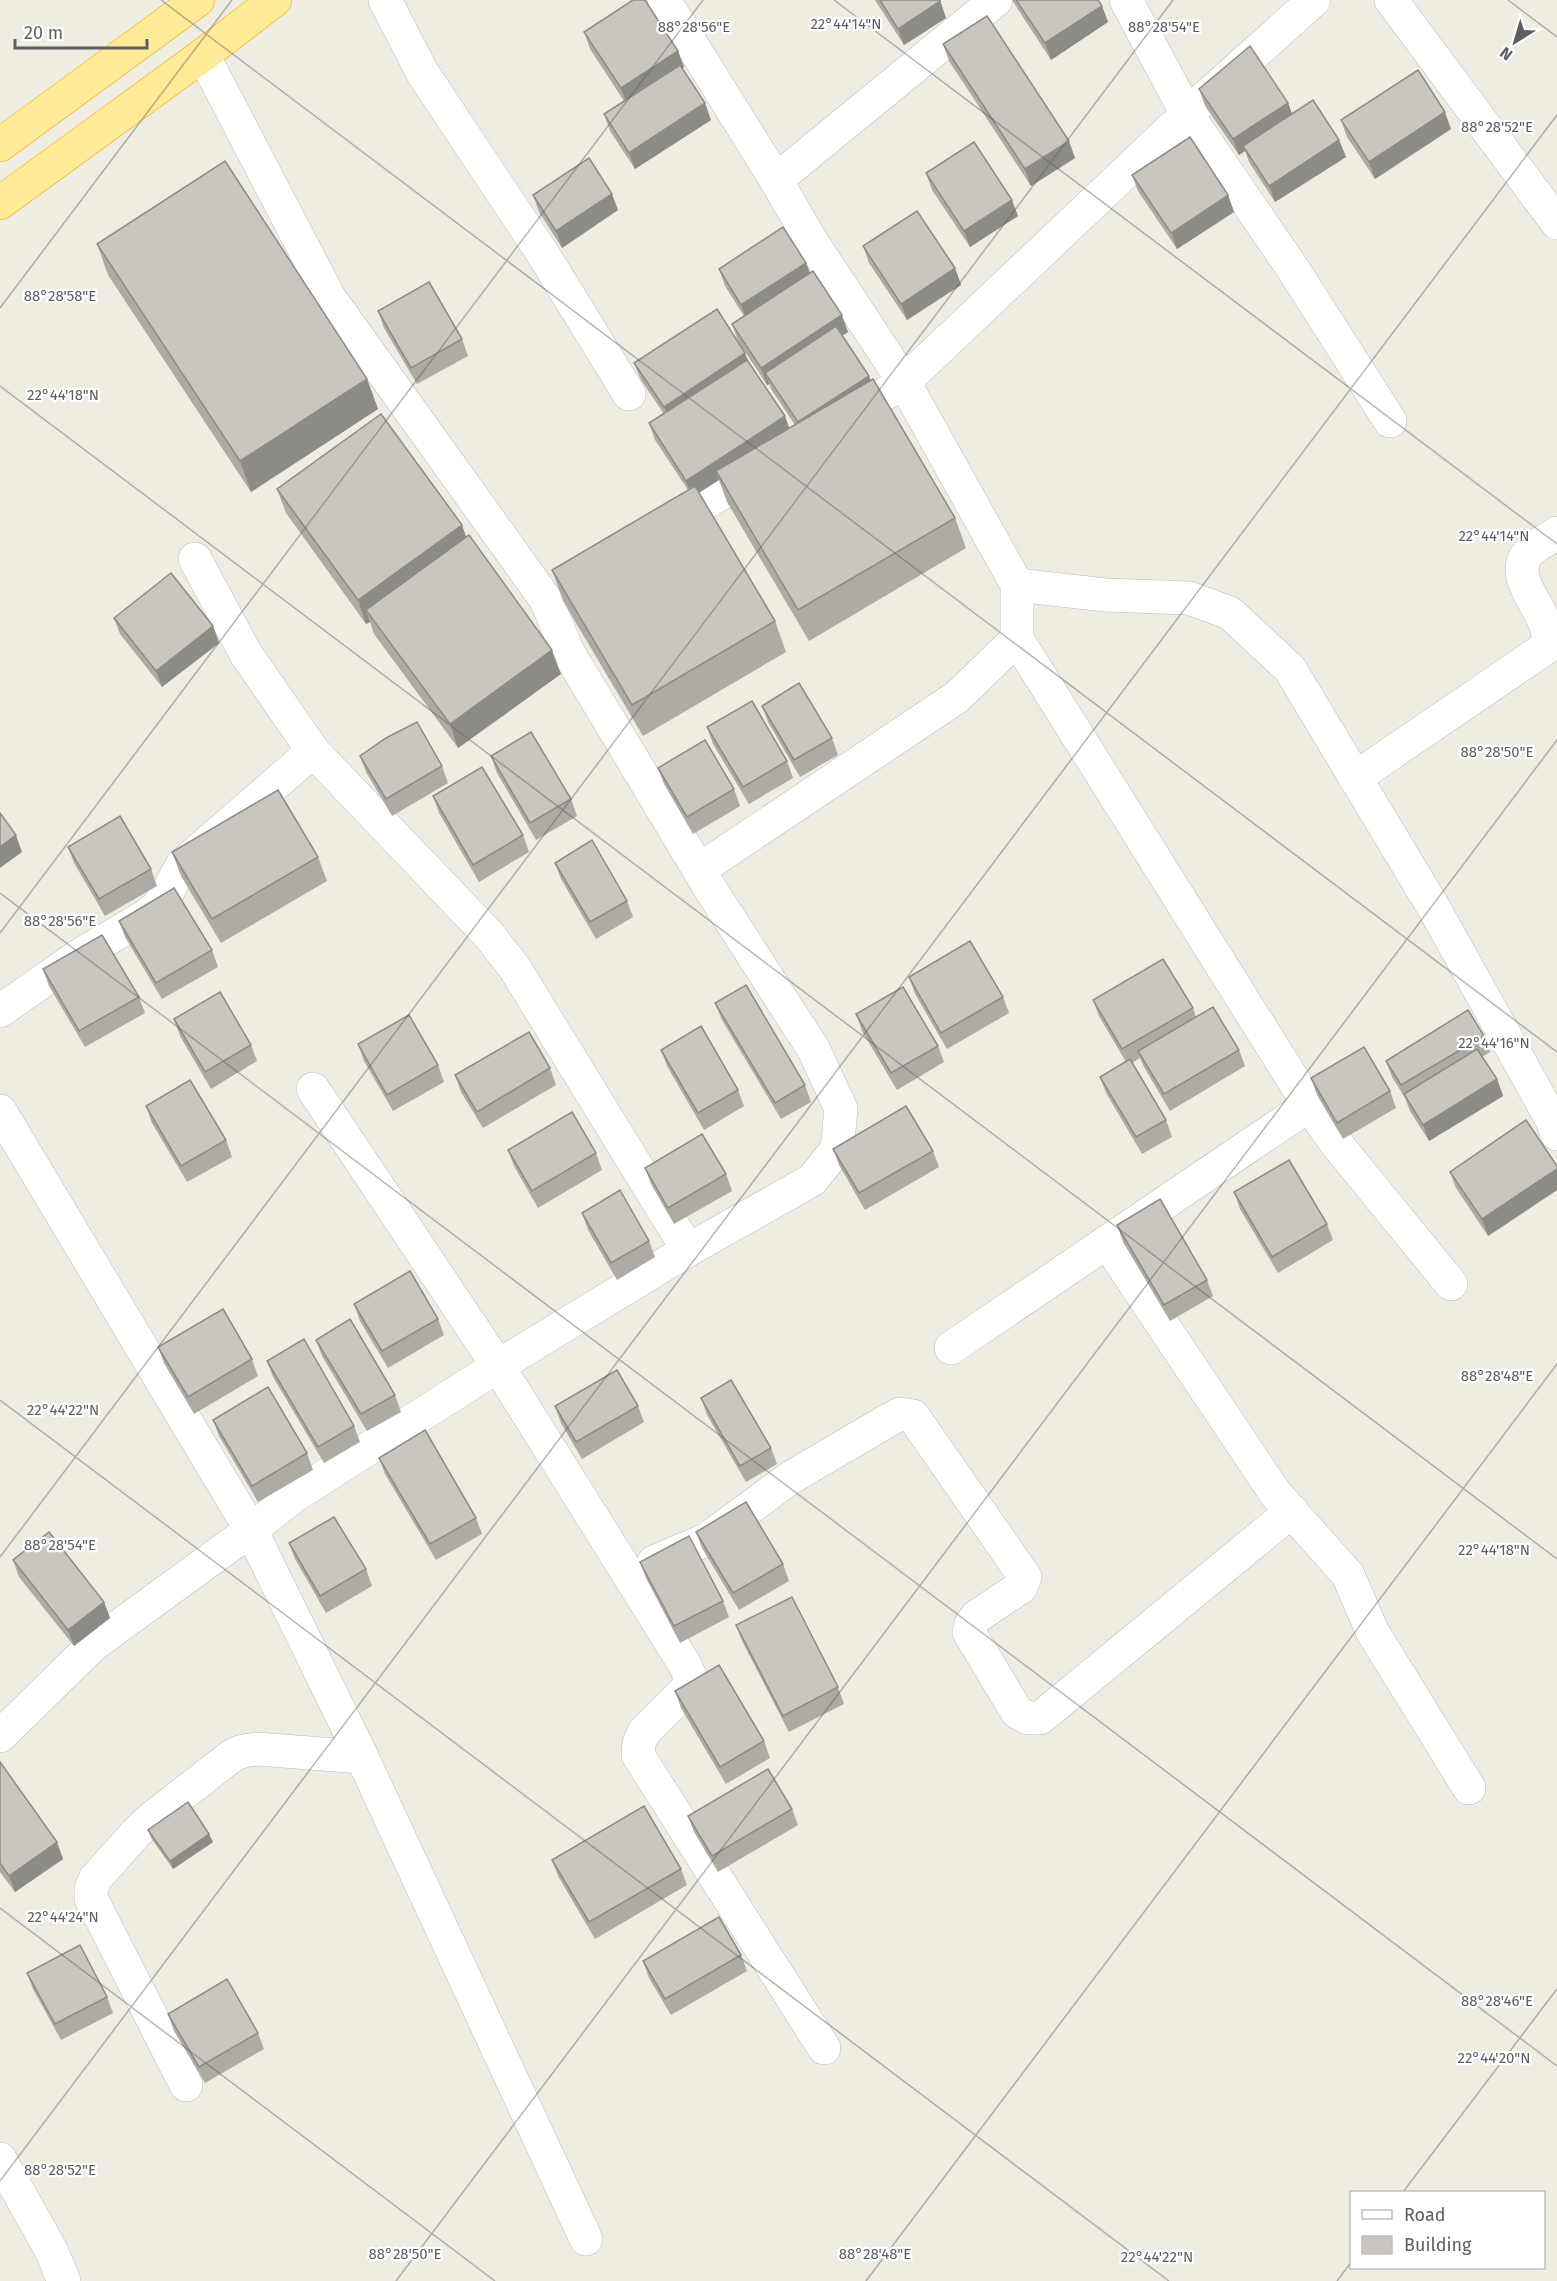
<svg xmlns="http://www.w3.org/2000/svg" width="1557" height="2281" font-family="'Fira Sans',sans-serif">
	<style>
		.lines { fill: none; stroke-linecap: round; stroke-linejoin: round }
		.minor-casing { stroke: #b8bbc0; stroke-width: 34 }
		.trunk-casing { stroke: #f1a800; stroke-width: 34 }
		.minor { stroke: #fff; stroke-width: 33 }
		.trunk { stroke: #ffea98; stroke-width: 33 }
		.wall { fill: #aeaaa4 }
		.shaded-wall { fill: #8d8b86 }
		.building { fill: #cac6bf; stroke: #8d8b86; stroke-width: 1.5 }
		.ticks { fill: none; stroke: #5b5f65; stroke-width: 1.5; stroke-opacity: 0.45 }
		.ticks-label { font-size: 15px; text-anchor: middle; fill: #5b5f65; stroke: #fff; stroke-width: 4.5; stroke-linejoin: round; paint-order: stroke }
	</style>
	<rect width="100%" height="100%" fill="#efece2"/>
	<g class="lines">
		<g class="minor-casing">
			<g id="minor">
				<path d="M385 0 422 72 543 254 629 394"/>
				<path d="M664 0 776 180 810 239 904 382 1017 585V639L957 697 700 869"/>
				<path d="M1126 0 1187 114 1293 269 1390 421"/>
				<path d="M1391 0 1557 223"/>
				<path d="M776 180 996 0"/>
				<path d="M886 393 904 382 1187 114 1314 0"/>
				<path d="M666 527 763 468"/>
				<path d="M1017 585 1105 595 1189 598 1230 613 1290 669 1435 910 1552 1120 1557 1134"/>
				<path d="M1017 639 1309 1105 1335 1142 1451 1284"/>
				<path d="M313 751 488 934 514 967 688 1250"/>
				<path d="M1355 778 1547 647C1557 614 1502 581 1530 551 1537 544 1549 539 1557 533"/>
				<path d="M0 1011 80 955 146 916 157 907 166 895 182 865 313 751 246 654 195 559"/>
				<path d="M313 1089 498 1366 685 1665 690 1676 688 1688 644 1732 639 1743 638 1755 824 2048"/>
				<path d="M0 1111 251 1530 362 1757 586 2239"/>
				<path d="M1107 1242 1275 1493 1348 1575 1372 1631 1469 1788"/>
				<path d="M951 1348 1309 1105"/>
				<path d="M654 1562 706 1540 790 1478 887 1421 900 1414 913 1416 1025 1577 1021 1587 976 1617 971 1624 969 1632 1017 1712 1028 1718H1040L1292 1511"/>
				<path d="M0 1736 93 1645 251 1530 294 1496 498 1366 688 1250 812 1180 837 1149 841 1109 814 1050 711 890 568 652 546 600 329 297 203 55"/>
				<path d="M186 2085 91 1898V1889L95 1879 136 1833 152 1818 233 1755 243 1751 257 1749 362 1757"/>
				<path d="M0 2159 51 2250 64 2281"/>
			</g>
		</g>
		<g class="trunk-casing">
			<g id="trunk">
				<path d="M0 145 198 0"/>
				<path d="M0 203 203 55 275 0"/>
			</g>
		</g>
		<use href="#minor" class="minor"/>
		<use href="#trunk" class="trunk"/>
	</g>
	<g class="wall">
		<path d="M875 0H940L946 18 904 45Z"/>
		<path d="M1012 0H1098L1102 6 1108 22 1051 60Z"/>
		<path d="M584 32 678 51 684 67 682 69 711 120 635 169 610 131 604 114 624 101 590 49Z"/>
		<path d="M943 44 1075 158 1031 186 949 61Z"/>
		<path d="M1199 89 1288 103 1292 114 1339 140 1346 157 1275 202 1249 162 1245 151 1239 155 1205 106Z"/>
		<path d="M1341 120 1451 129 1375 179 1347 137Z"/>
		<path d="M926 173 1018 216 970 247 932 190Z"/>
		<path d="M1132 175 1228 195 1234 212 1177 249 1138 191Z"/>
		<path d="M533 195 618 210 562 248 539 212Z"/>
		<path d="M97 244 367 379 378 409 251 492 108 275Z"/>
		<path d="M863 246 955 268 961 285 907 320 869 263Z"/>
		<path d="M806 263 810 273 848 332 842 336 869 376 870 381 955 518 966 548 809 641 727 502 719 480 699 493 775 621 786 652 643 736 563 601 552 570 688 490 655 440 649 423 664 414 641 380 634 363 745 353 748 360 789 428 795 425 771 389 769 384 767 385 738 341 732 324 744 316 725 286 719 269Z"/>
		<path d="M378 311 462 339 468 356 417 384 384 328Z"/>
		<path d="M277 489 462 525 466 537 561 674 458 748 374 634 370 622 366 624 286 513Z"/>
		<path d="M114 618 213 626 219 643 162 687 120 634Z"/>
		<path d="M762 706 832 738 838 755 800 777 768 722Z"/>
		<path d="M707 727 787 761 793 778 749 804 713 744Z"/>
		<path d="M360 756 442 766 448 783 392 816 366 772Z"/>
		<path d="M491 756 571 799 577 816 536 840 497 773Z"/>
		<path d="M658 768 734 789 740 806 693 834 664 784Z"/>
		<path d="M433 796 523 835 529 852 479 882 439 813Z"/>
		<path d="M68 847 151 869 157 886 105 916 74 863Z"/>
		<path d="M172 852 318 857 327 881 221 943 181 876Z"/>
		<path d="M555 863 627 901 633 917 596 939 561 879Z"/>
		<path d="M119 921 212 950 218 967 162 999 125 937Z"/>
		<path d="M43 969 139 997 145 1013 85 1047 49 986Z"/>
		<path d="M909 977 1003 997 1009 1013 947 1049 915 994Z"/>
		<path d="M1093 1000 1193 1008 1196 1017 1239 1050 1245 1066 1170 1111 1144 1067 1140 1058 1132 1063 1166 1120 1172 1137 1142 1154 1106 1093 1100 1077 1126 1062 1099 1016Z"/>
		<path d="M715 1003 805 1085 811 1102 781 1119 722 1020Z"/>
		<path d="M856 1014 938 1046 944 1062 897 1090 862 1031Z"/>
		<path d="M174 1019 251 1045 257 1061 211 1089 180 1036Z"/>
		<path d="M1484 1036 1490 1052 1482 1057 1497 1079 1503 1096 1429 1141 1410 1111 1405 1098 1392 1077 1386 1061Z"/>
		<path d="M358 1044 438 1065 444 1082 393 1111 364 1061Z"/>
		<path d="M661 1050 738 1090 744 1106 704 1130 667 1066Z"/>
		<path d="M550 1068 556 1085 483 1128 461 1092 455 1075Z"/>
		<path d="M1311 1078 1390 1091 1396 1108 1343 1139 1317 1095Z"/>
		<path d="M146 1106 226 1140 232 1157 187 1182 152 1123Z"/>
		<path d="M833 1149 933 1151 939 1167 865 1210 839 1165Z"/>
		<path d="M508 1150 596 1153 602 1170 538 1208 514 1166Z"/>
		<path d="M1557 1166V1190L1488 1236 1456 1188 1450 1172Z"/>
		<path d="M645 1168 726 1174 732 1191 674 1224 651 1184Z"/>
		<path d="M1234 1192 1327 1224 1333 1240 1278 1273 1240 1209Z"/>
		<path d="M582 1213 649 1241 655 1257 617 1280 588 1230Z"/>
		<path d="M1117 1225 1207 1280 1213 1296 1170 1321 1123 1242Z"/>
		<path d="M354 1304 438 1319 444 1335 388 1368 360 1321Z"/>
		<path d="M316 1340 395 1395 401 1412 367 1431 322 1356Z"/>
		<path d="M158 1347 252 1359 258 1376 194 1414 164 1363Z"/>
		<path d="M267 1361 354 1426 360 1442 324 1463 273 1377Z"/>
		<path d="M701 1398 771 1448 777 1464 746 1482 707 1415Z"/>
		<path d="M555 1406H638L644 1422 582 1459 561 1423Z"/>
		<path d="M213 1420 307 1453 313 1470 258 1502 219 1436Z"/>
		<path d="M379 1458 476 1518 482 1534 436 1560 385 1474Z"/>
		<path d="M696 1532 783 1564 789 1581 739 1610 702 1548Z"/>
		<path d="M289 1543 366 1569 372 1586 326 1613 295 1559Z"/>
		<path d="M13 1560 104 1602 110 1618 74 1646 19 1577Z"/>
		<path d="M640 1562 723 1601 729 1617 680 1643 646 1578Z"/>
		<path d="M736 1625 838 1687 844 1704 789 1732 742 1641Z"/>
		<path d="M675 1691 764 1741 770 1758 726 1784 681 1708Z"/>
		<path d="M0 1762 63 1859 15 1892 0 1872Z"/>
		<path d="M792 1809 798 1825 718 1872 694 1832 688 1816Z"/>
		<path d="M148 1830 213 1842 173 1869 151 1838Z"/>
		<path d="M552 1860 681 1869 687 1885 595 1939 558 1876Z"/>
		<path d="M741 1955 747 1971 671 2015 649 1978 643 1961Z"/>
		<path d="M27 1973 107 1997 113 2013 61 2040 33 1989Z"/>
		<path d="M168 2014 258 2033 264 2049 205 2083 174 2031Z"/>
	</g>
	<g class="shaded-wall">
		<path d="M940 1 946 18 904 45 898 29Z"/>
		<path d="M1102 6 1108 22 1051 60 1045 43Z"/>
		<path d="M678 51 684 67 627 105 621 88Z"/>
		<path d="M705 103 711 120 635 169 629 153Z"/>
		<path d="M1288 103 1294 120 1243 146 1245 151 1239 155 1233 139Z"/>
		<path d="M1445 112 1451 129 1375 179 1369 162Z"/>
		<path d="M1339 140 1346 157 1275 202 1269 186Z"/>
		<path d="M1069 141 1075 158 1031 186 1025 169Z"/>
		<path d="M612 194 618 210 562 248 556 231Z"/>
		<path d="M1228 195 1234 212 1177 249 1171 233Z"/>
		<path d="M1012 200 1018 216 970 247 964 231Z"/>
		<path d="M806 263 812 279 747 321 741 305Z"/>
		<path d="M955 268 961 285 907 320 901 304Z"/>
		<path d="M842 315 848 332 771 382 765 373 769 384 767 385 761 368Z"/>
		<path d="M745 353 751 370 670 424 664 407Z"/>
		<path d="M869 376 875 393 798 422Z"/>
		<path d="M367 379 378 409 251 492 240 461Z"/>
		<path d="M785 416 791 433 716 471 719 480 692 497 686 481Z"/>
		<path d="M462 525 470 549 366 610 370 622 366 624 358 600Z"/>
		<path d="M213 626 219 643 162 687 156 671Z"/>
		<path d="M552 650 561 674 458 748 450 724Z"/>
		<path d="M16 835 22 852 0 868V847Z"/>
		<path d="M1497 1079 1503 1096 1429 1141 1423 1125Z"/>
		<path d="M1557 1169V1190L1488 1236 1482 1219Z"/>
		<path d="M104 1602 110 1618 74 1646 68 1630Z"/>
		<path d="M209 1834 213 1842 173 1869 170 1861Z"/>
		<path d="M57 1842 63 1859 15 1892 9 1876Z"/>
	</g>
	<g class="building">
		<path d="M633 0H645L678 51 621 88 584 32Z"/>
		<path d="M880 0H940V1L898 29Z"/>
		<path d="M1016 0H1098L1102 6 1045 43Z"/>
		<path d="M987 16 1069 141 1025 169 943 44Z"/>
		<path d="M1250 46 1288 103 1233 139 1199 89Z"/>
		<path d="M680 65 705 103 629 153 604 114Z"/>
		<path d="M1418 70 1445 112 1369 162 1341 120Z"/>
		<path d="M1313 100 1339 140 1269 186 1243 146Z"/>
		<path d="M1190 137 1228 195 1171 233 1132 175Z"/>
		<path d="M974 142 1012 200 964 231 926 173Z"/>
		<path d="M589 158 612 194 556 231 533 195Z"/>
		<path d="M225 161 367 379 240 461 97 244Z"/>
		<path d="M917 211 955 268 901 304 863 246Z"/>
		<path d="M783 227 806 263 741 305 719 269Z"/>
		<path d="M813 271 842 315 761 368 732 324Z"/>
		<path d="M429 282 462 339 411 368 378 311Z"/>
		<path d="M717 309 745 353 664 407 634 363Z"/>
		<path d="M836 326 869 376 798 422 765 373Z"/>
		<path d="M747 360 785 416 686 481 649 423Z"/>
		<path d="M873 379 955 518 798 610 716 471Z"/>
		<path d="M381 414 462 525 358 600 277 489Z"/>
		<path d="M695 486 775 621 632 705 552 570Z"/>
		<path d="M469 535 552 650 450 724 366 610Z"/>
		<path d="M171 573 213 626 156 671 114 618Z"/>
		<path d="M799 683 832 738 794 760 762 706Z"/>
		<path d="M752 701 787 761 743 787 707 727Z"/>
		<path d="M417 722 442 766 386 799 360 756 386 738Z"/>
		<path d="M531 732 571 799 530 823 491 756Z"/>
		<path d="M705 740 734 789 687 817 658 768Z"/>
		<path d="M482 767 523 835 473 865 433 796Z"/>
		<path d="M278 790 318 857 212 919 172 852Z"/>
		<path d="M0 813 16 835 0 847Z"/>
		<path d="M120 816 151 869 99 899 68 847Z"/>
		<path d="M592 840 627 901 590 922 555 863Z"/>
		<path d="M174 888 212 950 156 983 119 921Z"/>
		<path d="M102 935 139 997 79 1031 43 969Z"/>
		<path d="M970 941 1003 997 941 1033 909 977Z"/>
		<path d="M1163 959 1193 1008 1122 1049 1093 1000Z"/>
		<path d="M746 985 805 1085 775 1103 715 1003Z"/>
		<path d="M903 987 938 1046 891 1073 856 1014Z"/>
		<path d="M220 992 251 1045 205 1072 174 1019Z"/>
		<path d="M1213 1007 1239 1050 1164 1094 1138 1051Z"/>
		<path d="M1468 1010 1484 1036 1401 1085 1386 1061Z"/>
		<path d="M409 1015 438 1065 387 1095 358 1044Z"/>
		<path d="M701 1026 738 1090 698 1113 661 1050Z"/>
		<path d="M529 1032 550 1068 477 1112 455 1075Z"/>
		<path d="M1364 1047 1390 1091 1337 1123 1311 1078Z"/>
		<path d="M1477 1049 1497 1079 1423 1125 1404 1094Z"/>
		<path d="M1130 1059 1166 1120 1136 1137 1100 1077Z"/>
		<path d="M190 1080 226 1140 181 1166 146 1106Z"/>
		<path d="M906 1106 933 1151 859 1193 833 1149Z"/>
		<path d="M572 1112 596 1153 532 1191 508 1150Z"/>
		<path d="M1526 1120 1557 1166V1169L1482 1219 1450 1172Z"/>
		<path d="M702 1134 726 1174 668 1208 645 1168Z"/>
		<path d="M1289 1160 1327 1224 1272 1257 1234 1192Z"/>
		<path d="M620 1190 649 1241 611 1263 582 1213Z"/>
		<path d="M1160 1199 1207 1280 1164 1305 1117 1225Z"/>
		<path d="M410 1271 438 1319 382 1351 354 1304Z"/>
		<path d="M223 1309 252 1359 188 1397 158 1347Z"/>
		<path d="M350 1319 395 1395 361 1414 316 1340Z"/>
		<path d="M304 1339 354 1426 318 1447 267 1361Z"/>
		<path d="M617 1370 638 1406 576 1442 555 1406Z"/>
		<path d="M731 1380 771 1448 740 1466 701 1398Z"/>
		<path d="M268 1387 307 1453 252 1486 213 1420Z"/>
		<path d="M425 1430 476 1518 430 1544 379 1458Z"/>
		<path d="M746 1502 783 1564 733 1593 696 1532Z"/>
		<path d="M334 1517 366 1569 320 1596 289 1543Z"/>
		<path d="M49 1532 104 1602 68 1630 13 1560Z"/>
		<path d="M689 1536 723 1601 674 1626 640 1562Z"/>
		<path d="M792 1597 838 1687 783 1716 736 1625Z"/>
		<path d="M719 1665 764 1741 720 1767 675 1691Z"/>
		<path d="M0 1762 57 1842 9 1876 0 1863Z"/>
		<path d="M768 1769 792 1809 712 1856 688 1816Z"/>
		<path d="M188 1802 209 1834 170 1861 148 1830Z"/>
		<path d="M644 1806 681 1869 589 1922 552 1860Z"/>
		<path d="M719 1917 741 1955 665 1999 643 1961Z"/>
		<path d="M80 1945 107 1997 55 2024 27 1973Z"/>
		<path d="M227 1979 258 2033 199 2067 168 2014Z"/>
	</g>
	<path class="ticks" d="M161 0 1557 1052M834 0 1557 544M1508 0 1557 37M0 308 232 0M0 386 1557 1559M0 893 1557 2066M0 933 703 0M0 1400 1169 2281M0 1557 1173 0M0 1908 495 2281M0 2181 1557 115M1403 2192 1557 1989M396 2281 1557 740M866 2281 1557 1364M1337 2281 1352 2261"/>
	<g class="ticks-label">
		<text x="846" y="29">22°44'14"N</text>
		<text x="694" y="32">88°28'56"E</text>
		<text x="1164" y="32">88°28'54"E</text>
		<text x="1497" y="132">88°28'52"E</text>
		<text x="60" y="301">88°28'58"E</text>
		<text x="63" y="400">22°44'18"N</text>
		<text x="1494" y="541">22°44'14"N</text>
		<text x="1497" y="757">88°28'50"E</text>
		<text x="60" y="926">88°28'56"E</text>
		<text x="1494" y="1048">22°44'16"N</text>
		<text x="1497" y="1381">88°28'48"E</text>
		<text x="63" y="1415">22°44'22"N</text>
		<text x="60" y="1550">88°28'54"E</text>
		<text x="1494" y="1555">22°44'18"N</text>
		<text x="63" y="1922">22°44'24"N</text>
		<text x="1497" y="2006">88°28'46"E</text>
		<text x="1494" y="2063">22°44'20"N</text>
		<text x="60" y="2175">88°28'52"E</text>
		<text x="405" y="2259">88°28'50"E</text>
		<text x="875" y="2259">88°28'48"E</text>
		<text x="1157" y="2262">22°44'22"N</text>
	</g>
	<rect x="1350" y="2191" width="195" height="78" fill="#ffffff" stroke="#bdbfc1" stroke-width="1.5"/>
	<rect x="1362" y="2210" width="30" height="9" fill="#ffffff" stroke="#bdbfc1" stroke-width="1.5"/>
	<text x="1404" y="2221" font-size="18" fill="#5b5f65">Road</text>
	<rect x="1362" y="2236" width="30" height="18" fill="#cac6bf" stroke="#bdbfc1" stroke-width="1.5"/>
	<text x="1404" y="2251" font-size="18" fill="#5b5f65">Building</text>
	<g transform="translate(1515 42) rotate(217)" stroke="#ffffff" stroke-width="4.5" paint-order="stroke">
	<path d="M0-4.5L10 22L0 15L-10 22Z" fill="#5b5f65"/>
	<text y="-9" font-size="16" font-weight="bold" text-anchor="middle" fill="#5b5f65">N</text>
	</g>
	<path d="M15 39v9h132v-9" fill="none" stroke="#5b5f65" stroke-width="3"/>
	<text x="24" y="39" font-size="18" fill="#5b5f65" stroke="#ffffff" stroke-width="4.5" paint-order="stroke">20 m</text>
</svg>
